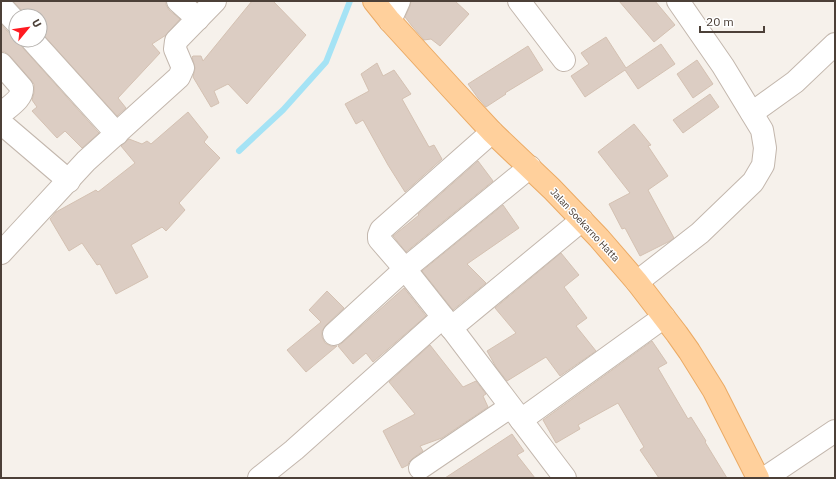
<svg xmlns="http://www.w3.org/2000/svg" width="836" height="479" font-family="'IBM Plex Sans',sans-serif">
	<style>
		.lines { fill: none; stroke-linecap: round; stroke-linejoin: round }
		.stream { stroke: #a5e3f5; stroke-width: 6 }
		.building { fill: #dccdc3; stroke: #d4c1b2 }
		.street-casing { stroke: #c3b7ad; stroke-width: 24 }
		.primary-casing { stroke: #ebaa64; stroke-width: 24 }
		.street { stroke: #fff; stroke-width: 22 }
		.primary { stroke: #ffd09c; stroke-width: 22 }
		.labels { text-anchor: middle; dominant-baseline: central; stroke-width: 3; stroke-linejoin: round; paint-order: stroke }
		.street-label { font-size: 10px; fill: #4c4038; stroke: #fff }
	</style>
	<rect width="100%" height="100%" fill="#f6f1eb"/>
	<g class="lines">
		<path class="stream" d="M239 151 283 110 326 62 350 1"/>
	</g>
	<g class="building">
		<path d="M13 1H166V5L169 10 180 19 166 35 152 44 160 53 118 98 126 108 117 116 40 31V16H27Z"/>
		<path d="M252 1H273L306 35 247 104 228 84 214 91 219 103 211 107 193 77 195 68 192 57 193 56H201L203 61Z"/>
		<path d="M411 1H455L469 14 440 46 431 39 424 40 412 26 405 17 410 6Z"/>
		<path d="M619 1H655L675 25 654 42Z"/>
		<path d="M1 24 7 31 12 34H16V40H20V43L23 48 99 133 82 148 65 131 57 138 32 111 37 107 32 100 34 93V84L31 80 10 56 5 52H1Z"/>
		<path d="M606 37 626 68 661 44 675 64 638 89 625 70 585 97 571 76 589 64 581 53Z"/>
		<path d="M528 46 543 70 505 93 506 94 486 107 478 98 468 84Z"/>
		<path d="M697 60 713 84 693 98 677 74Z"/>
		<path d="M377 63 383 76 394 70 411 94 402 99 429 147 434 145 442 159 405 192 388 165 363 120 356 124 345 104 369 91 361 74Z"/>
		<path d="M710 94 719 107 683 133 673 120Z"/>
		<path d="M188 112 208 137 204 142 220 158 179 203 185 210 166 231 162 227 131 245 148 277 116 294 100 264 97 265 82 243 69 251 50 219 56 212 96 190 98 192 135 163 121 146 129 139 142 144 147 141 151 144Z"/>
		<path d="M634 124 651 145 648 146 668 176 648 190 674 238 670 241 640 256 625 228 622 229 609 204 630 193 598 152Z"/>
		<path d="M478 161 493 181 406 252 393 236 419 215 418 214Z"/>
		<path d="M503 205 519 228 467 264 486 283 453 310 422 271Z"/>
		<path d="M561 253 579 275 564 287 587 318 576 326 596 351 560 376 546 357 507 381 496 367 487 351 516 333 495 308Z"/>
		<path d="M404 288 426 316 373 362 366 353 353 364 338 346 342 343Z"/>
		<path d="M327 291 344 308 326 325 322 331V337L325 343 331 346H337L306 372 287 350 321 322 309 310Z"/>
		<path d="M652 341 667 363 658 368 688 419 691 417 706 441 705 442 727 478H659L640 450 644 447 618 403 578 425 580 429 556 443 543 420Z"/>
		<path d="M430 345 463 387 476 381 486 394 483 396 488 407 442 438 420 446 423 451 413 458 409 462 408 465 402 468 383 431 415 414 389 382Z"/>
		<path d="M512 434 524 451 517 455 535 478H445Z"/>
	</g>
	<g class="lines">
		<g class="street-casing">
			<g id="street">
				<path d="M178 1 198 19"/>
				<path d="M519 1 564 60"/>
				<path d="M1 6 16 22"/>
				<path d="M390 21 399 1"/>
				<path d="M32 40 117 134"/>
				<path d="M1 64 22 88C23 99 8 107 1 114"/>
				<path d="M752 113 795 82 835 44"/>
				<path d="M1 123 69 181"/>
				<path d="M492 132 381 230 379 235V239L405 269 443 317 565 478"/>
				<path d="M1 253 86 161 179 77 183 68 175 49 176 41 215 1"/>
				<path d="M637 282 700 233 753 182 763 165 765 148 762 130 723 66 678 1"/>
				<path d="M451 328 582 220"/>
				<path d="M334 334 405 269 530 167"/>
				<path d="M521 420 664 317"/>
				<path d="M420 468 510 407"/>
				<path d="M259 478 294 450 443 317"/>
				<path d="M765 478 835 431"/>
			</g>
		</g>
		<g class="primary-casing">
			<path id="primary" d="M374 1 390 21 453 90 492 132 552 189 599 238 637 282 677 334 689 351 714 391 758 478"/>
		</g>
		<use href="#street" class="street"/>
		<use href="#primary" class="primary"/>
	</g>
	<g class="labels">
		<g class="street-label">
			<text transform="translate(585 225) rotate(47)">Jalan Soekarno Hatta</text>
		</g>
	</g>
	<rect width="836" height="479" fill="none" stroke="#4c4038" stroke-width="4"/>
	<g transform="translate(28 28) rotate(61)"><circle r="19" fill="#ffffff" stroke="#b7b3af"/>
	<path d="M0-3L7 15L0 10L-7 15Z" fill="#ff1a21"/>
	<text y="-6" font-size="11" font-weight="bold" text-anchor="middle" fill="#4c4038">U</text>
	</g>
	<path d="M700 26v6h64v-6" fill="none" stroke="#4c4038" stroke-width="2"/>
	<text x="706" y="26" font-size="12" fill="#4c4038" stroke="#ffffff" stroke-width="3" paint-order="stroke">20 m</text>
</svg>
